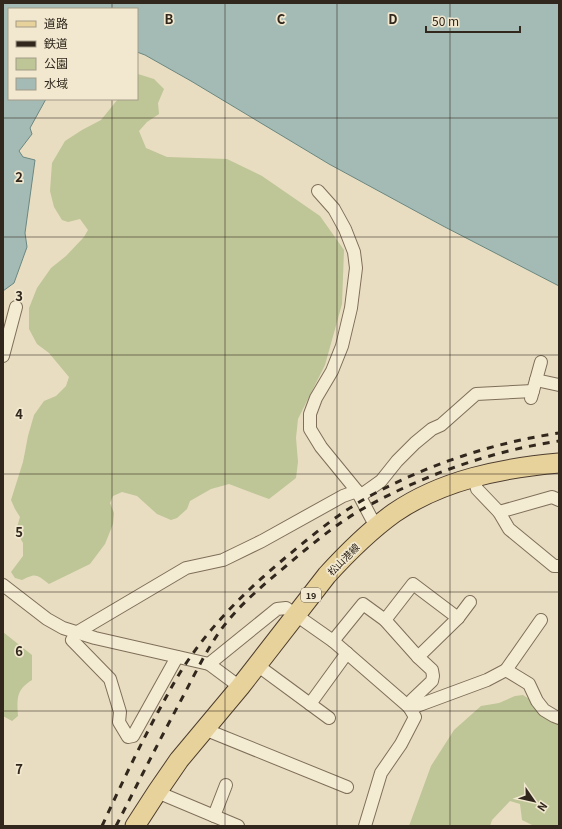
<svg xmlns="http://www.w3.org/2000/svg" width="562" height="829" font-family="Georgia,'Noto Sans JP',serif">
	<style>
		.green { fill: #bec596 }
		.water { fill: #a3bbb4; stroke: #6b8781 }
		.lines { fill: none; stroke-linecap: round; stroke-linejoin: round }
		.street-casing { stroke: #7f6f5a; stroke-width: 14 }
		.primary-casing { stroke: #4d3d2e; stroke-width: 21 }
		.street { stroke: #f4ebd3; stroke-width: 12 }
		.primary { stroke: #e8d29b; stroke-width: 19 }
		.rail { stroke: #31271d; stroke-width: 3; stroke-dasharray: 7 7; stroke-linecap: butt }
		.grid { fill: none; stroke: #31271d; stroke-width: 1; stroke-opacity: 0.55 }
		.labels { text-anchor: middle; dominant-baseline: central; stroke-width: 3.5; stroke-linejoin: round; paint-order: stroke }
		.shield { fill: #f1e8cf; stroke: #6b6152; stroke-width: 1 }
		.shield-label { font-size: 9px; font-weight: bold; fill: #31271d }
		.street-label { font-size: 10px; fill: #31271d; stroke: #f1e8cf }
		.grid-label { font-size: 13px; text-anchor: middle; font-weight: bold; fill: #31271d; stroke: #f1e8cf; stroke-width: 3.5; stroke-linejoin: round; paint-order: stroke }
	</style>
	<rect width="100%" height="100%" fill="#e8ddc1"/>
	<g class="green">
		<path d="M138 74 154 79 164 89 158 103 159 114 147 122 139 131 146 148 167 157 227 159 262 176 320 216 344 250 342 304 325 365 298 419 296 438 298 462 296 478 269 499 229 484 211 489 190 501 187 509 177 518 171 520 157 514 137 496 122 492 113 496 110 503 114 513 113 524 105 544 90 564 49 584C36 574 36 573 22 580L15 578 11 572 23 556V543L16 531 20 517 15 509 11 500 23 462 28 436 34 415 44 401 56 396 66 386 69 377 49 353 37 344 29 329V308L37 288 51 268 66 256 84 237 88 230 80 219 68 222 62 220 54 207 50 191 52 163 65 141 82 130 101 120 118 99H137V75Z"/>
		<path d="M3 632 32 655V680C16 690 17 698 18 716L12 721 3 716Z"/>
		<path d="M523 695 559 718V826H534L522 820 520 804 510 801 492 820 490 826H409L431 766 454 730 481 706 499 703 515 696Z"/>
	</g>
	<path class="water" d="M3 3H559V286L443 226 329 164 191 81 145 55 137 52V9H9V99H46L30 128 32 134 19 151 23 157 35 160 25 233 27 247 14 283 3 291Z"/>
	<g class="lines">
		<g class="street-casing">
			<g id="street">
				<path d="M318 191 334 209 345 229 354 252 356 268 351 308 342 346 332 371 316 398 310 414V429L321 447 357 491 376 527"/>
				<path d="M3 356 16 307"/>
				<path d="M536 380 559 385"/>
				<path d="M531 398 541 362"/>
				<path d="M474 478 477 489 499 512 509 529 554 566H559"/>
				<path d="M360 496 381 481 397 461 415 443 432 429 441 425 476 394 533 391"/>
				<path d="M499 512 552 497 559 500"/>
				<path d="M3 585 47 619 63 628 95 638 209 664 240 687"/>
				<path d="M385 620 413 584 458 618"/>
				<path d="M333 641 363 604 385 620 418 657"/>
				<path d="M177 657 133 736 128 737 119 722 120 712 110 679 72 640 76 633 186 568 223 560 262 541 343 496 357 491"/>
				<path d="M209 664 277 609 286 608 333 641 409 707 415 717 401 744 381 773 365 826"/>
				<path d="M257 665 329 718"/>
				<path d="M506 670 541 620"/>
				<path d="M310 704 347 653"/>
				<path d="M409 707H414L487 680 506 670 529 684 537 701 544 710 554 716 559 718"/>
				<path d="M409 707 412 700 432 681 433 676 432 670 418 657 458 618 470 602"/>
				<path d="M204 729 347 787"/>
				<path d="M157 792 238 826"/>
				<path d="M214 816 226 785"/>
			</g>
		</g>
		<g class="primary-casing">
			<path id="primary" d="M135 826 157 792 179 760 240 687 327 575C348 552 369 531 394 513 442 480 502 468 559 463"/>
		</g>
		<use href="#street" class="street"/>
		<use href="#primary" class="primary"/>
		<g class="rail">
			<path d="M102 826C120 787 138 749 158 712 168 694 177 676 189 659 215 621 249 588 285 558 309 538 334 517 361 501 420 467 491 443 559 433"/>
			<path d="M116 826C137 785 157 745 179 704 192 680 204 654 220 631 238 606 262 586 286 566 311 545 337 523 366 507 426 474 492 451 559 441"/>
		</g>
	</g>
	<path class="grid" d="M112 3V9M225 3V826M337 3V826M450 3V826M112 99V826M3 118H559M3 237H559M3 355H559M3 474H559M3 592H559M3 711H559"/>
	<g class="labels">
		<rect class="shield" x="301" y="588" width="20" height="14" rx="3"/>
		<g class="shield-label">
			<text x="311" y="595">19</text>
		</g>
		<g class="street-label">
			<text transform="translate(343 559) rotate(-45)">松山港線</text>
		</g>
	</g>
	<g class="grid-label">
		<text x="169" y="24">B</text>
		<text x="281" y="24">C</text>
		<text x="393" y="24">D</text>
		<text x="19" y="182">2</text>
		<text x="19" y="301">3</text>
		<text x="19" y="419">4</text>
		<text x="19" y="537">5</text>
		<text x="19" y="656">6</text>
		<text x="19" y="774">7</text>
	</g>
	<rect width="562" height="829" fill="none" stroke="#31271d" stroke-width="8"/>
	<rect x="8" y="8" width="130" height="92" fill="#f1e8cf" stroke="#a49b88"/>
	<rect x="16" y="21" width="20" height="6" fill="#e8d29b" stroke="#a49b88"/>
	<text x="44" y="28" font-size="12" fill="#31271d">道路</text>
	<rect x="16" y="41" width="20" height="6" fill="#31271d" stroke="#a49b88"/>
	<text x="44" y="48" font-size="12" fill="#31271d">鉄道</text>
	<rect x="16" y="58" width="20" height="12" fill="#bec596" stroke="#a49b88"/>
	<text x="44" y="68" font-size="12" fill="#31271d">公園</text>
	<rect x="16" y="78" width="20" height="12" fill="#a3bbb4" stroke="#a49b88"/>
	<text x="44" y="88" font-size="12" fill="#31271d">水域</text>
	<g transform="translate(534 801) rotate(124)" stroke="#f1e8cf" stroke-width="3" paint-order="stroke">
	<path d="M0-3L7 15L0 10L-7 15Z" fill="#31271d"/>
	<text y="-6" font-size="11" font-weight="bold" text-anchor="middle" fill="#31271d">N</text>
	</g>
	<path d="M426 26v6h94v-6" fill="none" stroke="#31271d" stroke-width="2"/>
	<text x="432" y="26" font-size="12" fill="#31271d" stroke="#f1e8cf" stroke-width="3" paint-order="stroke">50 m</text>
</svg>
